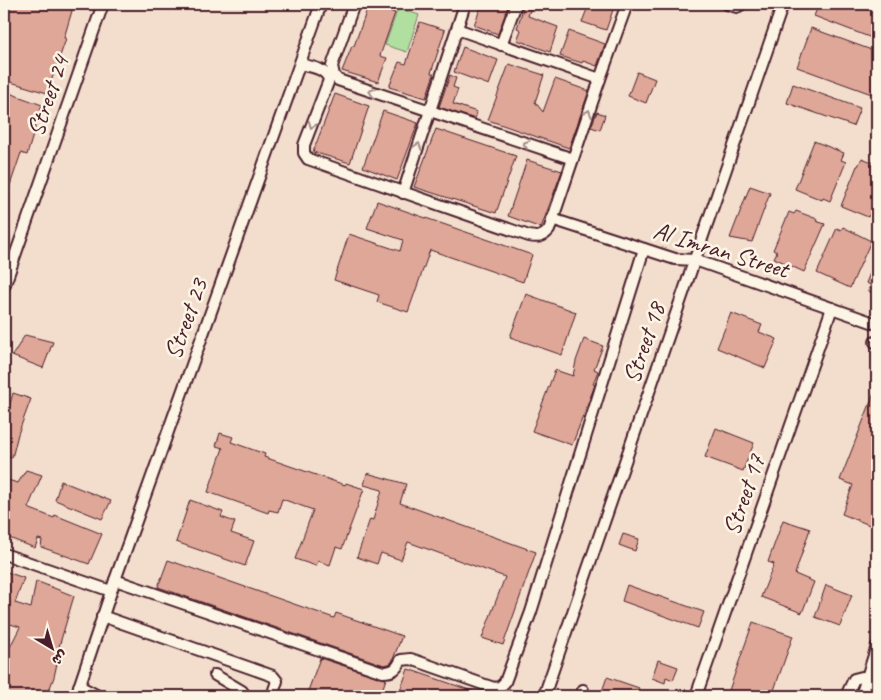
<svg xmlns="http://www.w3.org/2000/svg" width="881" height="700" font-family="Caveat,'Playpen Sans Arabic',sans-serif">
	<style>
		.built { fill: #f3dece }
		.green { fill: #b0df9f; stroke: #7d7f65 }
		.building { fill: #dfa798; stroke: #4a1f2b }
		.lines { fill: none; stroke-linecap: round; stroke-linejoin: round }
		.minor-casing { stroke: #4a1f2b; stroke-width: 14 }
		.minor { stroke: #fcf5e5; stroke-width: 10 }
		.oneway { stroke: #a38a88 }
		.labels { text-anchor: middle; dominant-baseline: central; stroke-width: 5; stroke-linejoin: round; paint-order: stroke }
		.street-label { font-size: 25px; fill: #4a1f2b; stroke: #fcf5e5 }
	</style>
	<rect width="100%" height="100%" fill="#fcf5e5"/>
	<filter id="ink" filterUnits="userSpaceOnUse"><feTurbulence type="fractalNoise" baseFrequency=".02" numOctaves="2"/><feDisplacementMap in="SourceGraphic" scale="10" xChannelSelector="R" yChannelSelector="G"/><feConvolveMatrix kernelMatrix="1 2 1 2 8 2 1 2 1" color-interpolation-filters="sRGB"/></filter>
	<g filter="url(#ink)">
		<rect class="built" x="4" y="4" width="873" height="692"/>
		<path class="green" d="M398 8 419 15 407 52 385 45Z"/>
		<g class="building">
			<path d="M4 4H74L64 38 66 39 47 93 4 80Z"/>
			<path d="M369 4 395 13 380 56 387 58 378 82 342 71 352 46H354Z"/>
			<path d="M482 4H509L498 34 474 25Z"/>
			<path d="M523 4H532L528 16 558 27 550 52 517 40 521 30 517 28 523 9H522Z"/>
			<path d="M589 4H615L606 30 582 22Z"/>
			<path d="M819 4H877V40L814 16Z"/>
			<path d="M420 22 445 30 431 73 434 74 426 98 389 87 399 62 406 64Z"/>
			<path d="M811 28 877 52V96L797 67Z"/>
			<path d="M569 31 605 44 597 66 583 61 582 63 560 56Z"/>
			<path d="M463 47 498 60 489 85 454 72Z"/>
			<path d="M509 64 544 75 535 102 543 112 555 79 589 91 569 148 488 120Z"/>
			<path d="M637 72 655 79 646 103 628 96Z"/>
			<path d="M450 75 456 78 453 87 458 89 453 104 477 112 475 119 439 107Z"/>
			<path d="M793 84 860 108 853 126 787 103Z"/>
			<path d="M4 91 42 105 27 155 21 153 5 200Z"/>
			<path d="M335 94 369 106 350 163 313 152Z"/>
			<path d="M383 111 418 123 397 180 363 167Z"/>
			<path d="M597 112 605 115 600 130 591 127Z"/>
			<path d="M436 129 516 156 496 213 414 187Z"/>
			<path d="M814 141 844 153 841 160 846 162 830 201 823 198 822 200 795 189Z"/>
			<path d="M862 158 877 164V218L869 215 868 217 841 206 857 166H858Z"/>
			<path d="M527 160 562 171 541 228 508 216Z"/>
			<path d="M750 186 770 193 752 242 730 238Z"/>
			<path d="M377 201 532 255 523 282 430 250 408 312 377 302 379 295 334 280 349 234 400 251 403 240 367 228Z"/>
			<path d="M796 211 817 219 816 221 825 224 804 272 774 258 777 252 773 250 789 212 794 214Z"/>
			<path d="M843 227 871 241 850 288 817 273 837 228 841 230Z"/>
			<path d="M877 256V295L868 291 871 285 866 283Z"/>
			<path d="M526 294 576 312 562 355 510 337Z"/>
			<path d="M731 313 762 325 759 332 777 339 765 368 717 348Z"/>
			<path d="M25 335 53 342 43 368 12 356Z"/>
			<path d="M584 339 603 346 594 369 598 371 593 384 595 385 572 445 532 431 555 370 573 376 576 361Z"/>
			<path d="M877 386V528L842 514 853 485 840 480Z"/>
			<path d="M13 393 31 399 18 434 12 458 4 456V425Z"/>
			<path d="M716 428 754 443 743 471 705 457Z"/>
			<path d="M220 433 233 437 231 442 265 454 264 457 345 485 346 483 364 489 342 549 336 547 330 565 318 561 316 566 295 559 313 510 282 499 278 512 269 510 268 513 208 492 223 448 216 446Z"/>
			<path d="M26 470 42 475 28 508 54 518 55 515 102 534 89 564 41 547 42 540 38 539 35 548 4 536V479L18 483Z"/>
			<path d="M367 473 406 484 400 503 536 552 503 645 482 638 505 577 408 542 401 560 381 553 377 564 357 557 370 519 373 520 382 490 364 485Z"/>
			<path d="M61 481 111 501 102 519 55 500Z"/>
			<path d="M190 500 223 512 221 517 235 522 231 533 254 541 245 566 176 542Z"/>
			<path d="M783 520 810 529 795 574 814 582 802 613 761 597 774 564 768 562Z"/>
			<path d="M623 534 639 539 635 551 619 545Z"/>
			<path d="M168 560 334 618 336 613 402 636 392 662 389 664 384 665 158 587Z"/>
			<path d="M4 571 24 578 15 603 31 608 36 581 74 596 58 650H60L54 677 47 696H4V669L7 657H5L20 627 4 622Z"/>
			<path d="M627 585 704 612 698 628 622 601Z"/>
			<path d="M826 585 852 595 840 626 815 617Z"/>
			<path d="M753 622 793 636 772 696H727Z"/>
			<path d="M320 658 381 678 386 679 380 696H324L308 691Z"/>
			<path d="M658 660 678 667 673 680 666 677 665 683 652 678Z"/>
			<path d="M408 669 484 695 483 696H398Z"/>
			<path d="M607 677 639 688 636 696H608L601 694Z"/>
		</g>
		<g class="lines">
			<g class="minor-casing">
				<g id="minor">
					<path d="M354 4 332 66 334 75 338 80 573 159"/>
					<path d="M727 4 737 7 742 4"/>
					<path d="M457 29 600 79"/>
					<path d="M501 45 516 4"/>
					<path d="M300 64C311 67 326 68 329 80L304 145V153L308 159 529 236C538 238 543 237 549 230L600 79 627 4"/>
					<path d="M403 193 465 4"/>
					<path d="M552 219 675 259 695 260 877 324"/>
					<path d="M4 287 103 4"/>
					<path d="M875 342 877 343"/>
					<path d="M4 554 111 591"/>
					<path d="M115 580 383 672C393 672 397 669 401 660L411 659 494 688 500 687 505 682 531 612 644 249"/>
					<path d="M102 616 273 676 277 681 272 696"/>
					<path d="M215 675 242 691 246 696"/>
					<path d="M79 686 98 696"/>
					<path d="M76 696 115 580 321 4"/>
					<path d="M544 696 783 4"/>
					<path d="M582 696 583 690"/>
					<path d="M696 696 832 308"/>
					<path d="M846 696 854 679 862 677 866 679"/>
					<path d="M861 696 877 646"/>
				</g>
			</g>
			<use href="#minor" class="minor"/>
		</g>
		<defs><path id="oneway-chevron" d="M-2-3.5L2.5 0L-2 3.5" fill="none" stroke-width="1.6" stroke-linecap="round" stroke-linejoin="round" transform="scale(1.25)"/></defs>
		<g class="oneway">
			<use href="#oneway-chevron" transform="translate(372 92) rotate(-161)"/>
			<use href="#oneway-chevron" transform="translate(588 113) rotate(-71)"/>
			<use href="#oneway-chevron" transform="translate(312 125) rotate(112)"/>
			<use href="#oneway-chevron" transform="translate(526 144) rotate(-162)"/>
			<use href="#oneway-chevron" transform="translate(418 146) rotate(-72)"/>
		</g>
	</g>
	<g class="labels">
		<g class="street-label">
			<text transform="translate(48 96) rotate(-71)">Street 24</text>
			<text transform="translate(721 250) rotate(17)">Al Imran Street</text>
			<text transform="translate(186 319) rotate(-70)">Street 23</text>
			<text transform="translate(644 343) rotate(-71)">Street 18</text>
			<text transform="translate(744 495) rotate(-71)">Street 17</text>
		</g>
	</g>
	<rect width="881" height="700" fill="none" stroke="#fcf5e5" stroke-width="20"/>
	<rect x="10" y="10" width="861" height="680" fill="none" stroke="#4a1f2b" stroke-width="2" filter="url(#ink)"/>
	<g transform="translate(52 648) rotate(142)" stroke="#fcf5e5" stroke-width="4" paint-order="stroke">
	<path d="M0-4L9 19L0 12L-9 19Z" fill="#4a1f2b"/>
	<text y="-8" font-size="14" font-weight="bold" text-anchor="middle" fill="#4a1f2b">ش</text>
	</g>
</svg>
